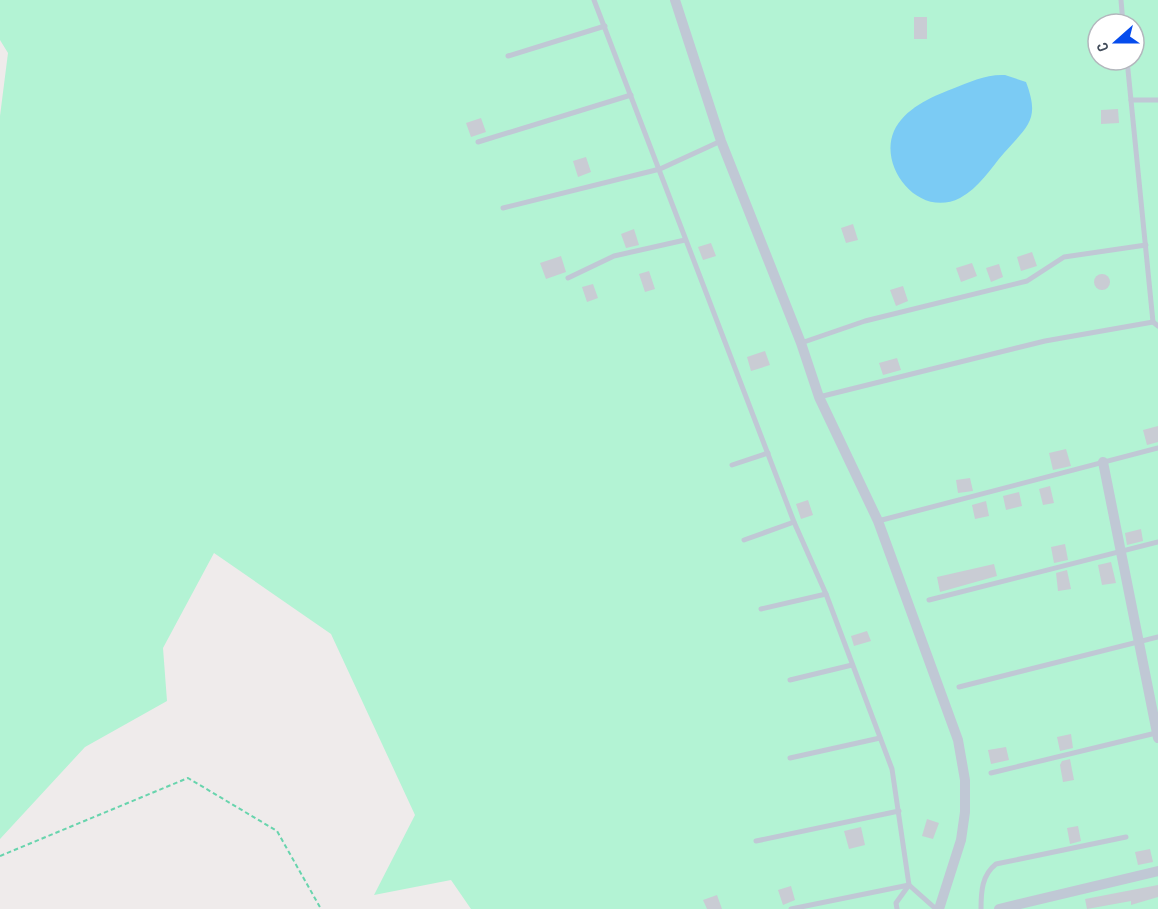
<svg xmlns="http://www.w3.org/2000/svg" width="1158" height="909" font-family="'Sofia Sans Condensed',sans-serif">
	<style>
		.green { fill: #b3f3d4; fill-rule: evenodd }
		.water { fill: #7bcbf4 }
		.building { fill: #c9ccd4 }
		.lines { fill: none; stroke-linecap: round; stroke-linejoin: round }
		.path { stroke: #68d4ad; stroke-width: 2; stroke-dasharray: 4.5 3; stroke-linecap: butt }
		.lane { stroke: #c0c8d5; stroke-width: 5 }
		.street { stroke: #c0c8d5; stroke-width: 10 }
	</style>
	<rect width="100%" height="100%" fill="#efebeb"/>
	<path class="green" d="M0 0H1158V909H471L451 880 374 895 415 815 331 634 214 553 163 648 167 701 85 747 0 839V116L8 53 0 40ZM1098 24H1134V60H1098Z"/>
	<path class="water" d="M1005 75 1026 82C1040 119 1029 125 1004 153 990 169 979 188 960 198 919 219 878 167 894 131 904 109 931 97 952 89 970 82 986 74 1005 75Z"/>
	<g class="building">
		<rect x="914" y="17" width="13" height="22"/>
		<path d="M1118 109 1119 123 1101 124V110Z"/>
		<path d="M481 118 486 132 471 137 466 123Z"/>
		<path d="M586 157 591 172 578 177 573 161Z"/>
		<path d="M853 224 858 240 846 243 841 228Z"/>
		<path d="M634 229 639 245 626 248 621 234Z"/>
		<path d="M711 243 716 256 703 260 698 247Z"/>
		<path d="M1032 252 1037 266 1021 271 1017 257Z"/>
		<path d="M561 256 566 272 546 279 540 263Z"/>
		<path d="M972 263 977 276 961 282 956 268Z"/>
		<path d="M999 264 1003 277 991 282 986 268Z"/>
		<path d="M649 271 655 289 645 292 639 274Z"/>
		<circle cx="1102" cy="282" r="8"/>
		<path d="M593 284 598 298 587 302 582 287Z"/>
		<path d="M903 286 908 301 896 306 890 290Z"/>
		<path d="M765 351 770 365 751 371 747 357Z"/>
		<path d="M897 358 901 370 883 375 879 363Z"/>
		<path d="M1158 426V442L1147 445 1143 430Z"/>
		<path d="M1066 449 1071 466 1053 470 1049 453Z"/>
		<path d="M970 478 973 491 958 493 956 480Z"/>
		<path d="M1050 486 1054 503 1043 505 1039 489Z"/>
		<path d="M1019 492 1022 506 1006 510 1003 496Z"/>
		<path d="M808 500 813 515 801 519 796 504Z"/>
		<path d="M986 501 989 516 975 519 972 505Z"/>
		<path d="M1141 529 1143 541 1127 545 1125 533Z"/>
		<path d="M1065 544 1068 560 1054 563 1051 547Z"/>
		<path d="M1111 562 1116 583 1102 585 1098 565Z"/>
		<path d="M994 564 997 576 940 592 937 577Z"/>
		<path d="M1067 570 1071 589 1058 591 1056 573Z"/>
		<path d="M867 631 871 641 854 646 851 636Z"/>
		<path d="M1071 734 1073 748 1060 751 1057 737Z"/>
		<path d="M1006 747 1009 760 991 764 988 750Z"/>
		<path d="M1070 759 1074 780 1063 782 1060 765 1062 761Z"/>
		<path d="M927 819 939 823 933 839 922 836Z"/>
		<path d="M1078 826 1081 841 1070 844 1067 828Z"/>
		<path d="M861 827 865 845 849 849 844 831Z"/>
		<path d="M1150 849 1153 862 1138 865 1135 852Z"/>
		<path d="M1158 885V897L1131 905V901L1087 909 1085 899Z"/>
		<path d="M791 886 795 900 783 905 778 890Z"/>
		<path d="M717 895 722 909H707L703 900Z"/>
	</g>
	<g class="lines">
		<path class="path" d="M0 856 188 778 277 831 321 909"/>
		<g class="lane">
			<path d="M594 0 794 522 826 594 892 769 909 885 896 903 897 909"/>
			<path d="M1121 0 1123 24"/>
			<path d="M508 56 605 26"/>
			<path d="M1127 60 1153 322"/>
			<path d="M1131 100H1158"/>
			<path d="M478 142 631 95"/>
			<path d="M503 208 660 169 721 141"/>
			<path d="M568 278 614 256 685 240"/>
			<path d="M801 343 865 321 1027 281 1064 257 1146 245"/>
			<path d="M819 397 1045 341 1153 322 1158 326"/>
			<path d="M732 465 768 453"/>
			<path d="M878 521 1158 448"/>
			<path d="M744 540 794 522"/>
			<path d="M929 600 1158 542"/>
			<path d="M761 609 826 594"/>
			<path d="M790 680 852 665"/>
			<path d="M959 687 1158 637"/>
			<path d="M790 758 880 738"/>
			<path d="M991 773 1156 733"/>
			<path d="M756 841 899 811"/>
			<path d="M791 909 909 885 936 909"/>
			<path d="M981 909C981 891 982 875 996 864L1126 837"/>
		</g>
		<g class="street">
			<path d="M675 0 721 141 801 343 819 397 878 521 958 740 965 780V812L961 840 939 909"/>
			<path d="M1103 462 1158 738"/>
			<path d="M999 909 1158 871"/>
		</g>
	</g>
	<g transform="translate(1116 42) rotate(249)"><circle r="28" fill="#ffffff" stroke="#b3b7bd" stroke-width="1.5"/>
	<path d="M0-4.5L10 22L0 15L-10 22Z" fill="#064ced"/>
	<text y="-9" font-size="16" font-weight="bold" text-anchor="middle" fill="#424c5a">С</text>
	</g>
</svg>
